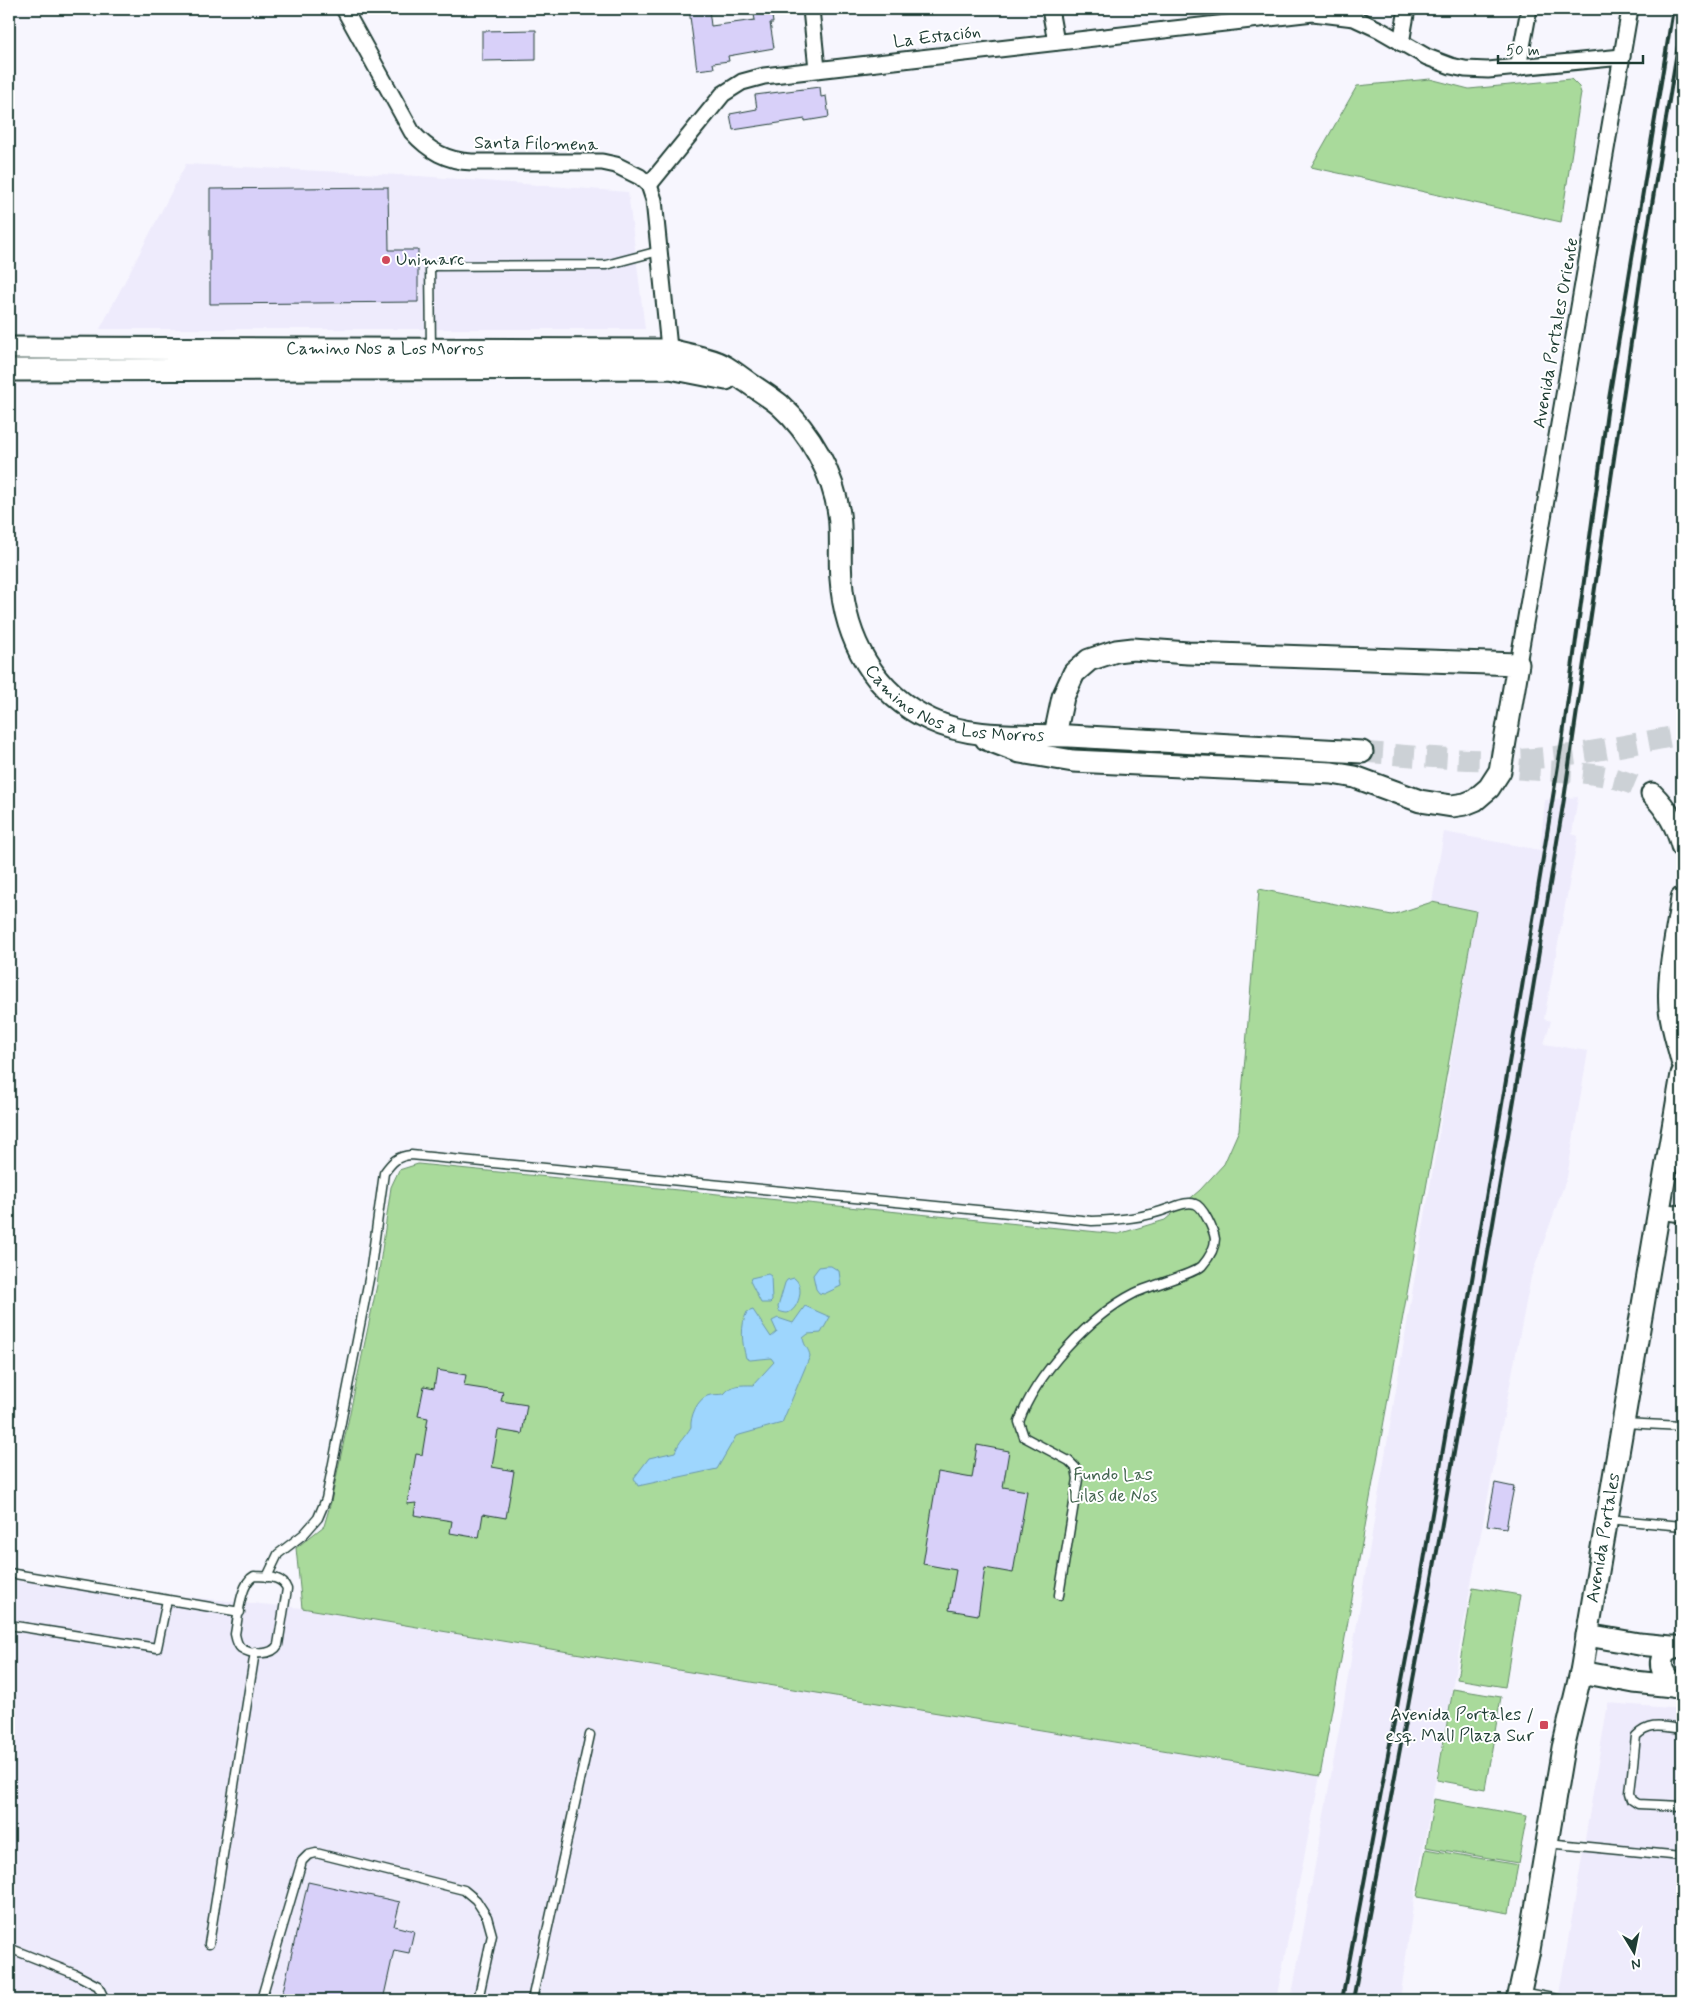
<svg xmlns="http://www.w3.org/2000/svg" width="1691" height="2009" font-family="Mynerve,sans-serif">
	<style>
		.built { fill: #eeebfc }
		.green { fill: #a9da9b; stroke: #648c68 }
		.water { fill: #9ed6fd; stroke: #6b99ad }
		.building { fill: #d8d0f9; stroke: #1f3d34 }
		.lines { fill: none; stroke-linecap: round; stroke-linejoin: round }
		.secondary-tunnel { stroke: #ccd1d6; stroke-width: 21; stroke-dasharray: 21 11; stroke-linecap: butt }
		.lane-casing { stroke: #1f3d34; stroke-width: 11 }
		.street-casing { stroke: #1f3d34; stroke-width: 19 }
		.secondary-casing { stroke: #1f3d34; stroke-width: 25 }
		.lane { stroke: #fff; stroke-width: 8 }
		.street { stroke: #fff; stroke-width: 15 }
		.secondary { stroke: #fff; stroke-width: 21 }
		.rail { stroke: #1f3d34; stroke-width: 4 }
		.poi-dot { fill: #d1495b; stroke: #fff; stroke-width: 2 }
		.labels { text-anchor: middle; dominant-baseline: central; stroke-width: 4; stroke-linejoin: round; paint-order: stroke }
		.street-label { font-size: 18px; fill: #1f3d34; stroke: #fff }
		.poi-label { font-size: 18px; fill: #1f3d34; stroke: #fff; text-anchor: start }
		.park-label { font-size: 18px; fill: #42644e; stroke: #fff }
	</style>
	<rect width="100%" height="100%" fill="#f7f6fe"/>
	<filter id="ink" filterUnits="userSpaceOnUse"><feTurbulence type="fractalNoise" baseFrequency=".02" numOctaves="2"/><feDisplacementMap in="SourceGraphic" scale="10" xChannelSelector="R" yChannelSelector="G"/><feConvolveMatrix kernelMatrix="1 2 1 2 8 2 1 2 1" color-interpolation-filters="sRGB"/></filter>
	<g filter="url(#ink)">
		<g class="built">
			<path d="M186 164 419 176 628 192 645 329H100Z"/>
			<path d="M1578 797 1572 834 1578 836 1544 1019 1551 1021 1544 1044 1588 1051 1567 1177 1531 1277 1471 1584 1414 1899 1400 2000H1291L1341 1719 1476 911 1432 902 1444 832 1540 850 1545 800Z"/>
			<path d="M9 1580 302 1608 1320 1776 1276 2000H9Z"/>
			<path d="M1608 1703 1682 1709V2000H1558Z"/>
		</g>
		<g class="green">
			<path d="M1430 79 1469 89 1571 79 1579 87 1581 93 1561 222 1311 167 1357 86Z"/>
			<path d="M1259 889 1392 915 1432 902 1476 911 1320 1776 302 1608 296 1548 324 1526 331 1502 377 1285 391 1187 399 1170 418 1164 1118 1234 1165 1220 1200 1190 1224 1164 1239 1130Z"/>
			<path d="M1473 1587 1520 1595 1505 1687 1457 1679Z"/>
			<path d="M1453 1689 1501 1697 1485 1789 1437 1780Z"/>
			<path d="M1434 1799 1527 1816 1518 1863 1426 1847Z"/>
			<path d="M1426 1849 1518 1865 1509 1913 1417 1897Z"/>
		</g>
		<g class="water">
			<path d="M825 1266H831L839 1271 841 1286 824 1294 819 1293 816 1289 813 1275 819 1267Z"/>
			<path d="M768 1274 771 1276 772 1301 770 1303H761L750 1281 751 1278Z"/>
			<path d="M794 1278C806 1286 798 1311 787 1313 785 1313 781 1312 779 1311L778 1307 785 1283 787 1280Z"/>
			<path d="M805 1306 830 1317 821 1333 808 1334 803 1338C804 1346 809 1349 810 1356L782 1423 736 1436 717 1469 638 1486 634 1478 649 1458 675 1452C680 1440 685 1437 691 1427 690 1417 697 1400 707 1396 711 1394 719 1395 724 1394 732 1384 741 1385 753 1385L774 1362 771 1358 750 1360 746 1358C742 1344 740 1325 747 1312L753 1310 771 1337 777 1332 772 1321 778 1318 793 1323Z"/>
		</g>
		<g class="building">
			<path d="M689 9H709L711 26 755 20 753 9H771L773 23H770L774 48 728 56 729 61 713 63 714 68 697 70Z"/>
			<path d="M536 30V60L482 61V31Z"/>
			<path d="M820 87 821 97 826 96 829 117 805 121V119L733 130 730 114 757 109 755 95Z"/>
			<path d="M388 187 389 250H418V302L210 304V189Z"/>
			<path d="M437 1370 466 1375 464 1386 503 1392 501 1401 527 1405 522 1434 498 1430 492 1467 514 1471 506 1518 483 1514 479 1538 450 1533 452 1521 414 1515 416 1503 407 1504 416 1454 422 1455 428 1418 418 1416 424 1386 434 1388Z"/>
			<path d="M977 1445 1009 1451 1003 1487 1027 1491 1013 1573 985 1568 978 1615 949 1610 956 1570 923 1564 938 1472 972 1478Z"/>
			<path d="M1495 1483 1514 1487 1506 1528 1487 1525Z"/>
			<path d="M308 1882 400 1902 394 1926 414 1931 409 1953 394 1950 383 2000H281Z"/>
		</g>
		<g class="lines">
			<g class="secondary-tunnel">
				<path d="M1362 752C1416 756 1470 762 1525 759 1578 756 1630 744 1682 735"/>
				<path d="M1519 769C1563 773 1613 769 1652 794"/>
			</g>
			<g class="lane-casing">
				<g id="lane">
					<path d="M431 348 430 266 606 265 659 251"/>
					<path d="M1624 1423 1682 1426"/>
					<path d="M1607 1519 1682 1526"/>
					<path d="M9 1573 240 1612"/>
					<path d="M254 1576C266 1577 282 1575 287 1589L278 1645C272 1656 251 1655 241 1648 237 1645 236 1639 235 1634 238 1619 240 1583 254 1576Z"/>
					<path d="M267 1577 278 1554 304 1534 318 1518 326 1499 370 1274 384 1173C392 1162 397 1156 411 1155L1092 1221C1119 1220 1144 1218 1170 1208 1177 1206 1187 1201 1195 1204 1203 1206 1214 1231 1215 1239 1215 1249 1208 1259 1202 1266 1194 1274 1149 1286 1135 1293 1091 1315 1035 1375 1019 1422L1024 1437 1069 1461 1076 1468 1078 1479 1059 1595"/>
					<path d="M9 1625 157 1648 167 1600"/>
					<path d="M1682 1729C1663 1727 1650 1722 1636 1736L1630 1793 1632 1800 1638 1804 1682 1806"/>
					<path d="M1547 1843 1682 1856"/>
					<path d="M209 1944 255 1652"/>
					<path d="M9 1948 75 1974 98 1986 105 2000"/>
					<path d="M1521 1992 1562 2000"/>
					<path d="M261 2000 302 1861 308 1855 316 1853 464 1890 476 1900 487 1917 492 1935 478 2000"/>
					<path d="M532 2000 590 1735"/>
				</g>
			</g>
			<g class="street-casing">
				<g id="street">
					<path d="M344 9 412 132C429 151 447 161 472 162H602L616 165 640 177 649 185 654 200 670 358"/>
					<path d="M811 9 817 69"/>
					<path d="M1050 9 1056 42"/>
					<path d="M1401 43 1407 9"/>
					<path d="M1518 68 1529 9"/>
					<path d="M649 185 723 94 742 82 764 76 1313 13 1354 18 1380 30 1427 57 1451 66 1465 69 1488 70 1622 57"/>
					<path d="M1518 664 1630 9"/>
					<path d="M1658 1211 1682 1214"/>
				</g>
			</g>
			<g class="secondary-casing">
				<g id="secondary">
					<path id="s1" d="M9 348 669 350C685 354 703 357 718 363 728 367 737 375 746 381 757 389 769 396 780 405 810 432 833 473 839 514 842 535 839 557 841 579 845 639 874 694 931 720 973 740 1023 734 1069 736 1166 742 1264 747 1362 752"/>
					<path d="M9 370 670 368 726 379"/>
					<path d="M986 739 1020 752 1073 761 1332 773 1355 777 1420 801 1452 806 1465 804 1475 800 1489 788 1500 771 1518 664 1188 653 1133 649 1116 651 1089 660 1074 673 1063 697 1055 735"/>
					<path d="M1652 794C1666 808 1677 826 1682 846"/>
					<path d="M1682 898C1677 934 1667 973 1670 1009 1672 1027 1678 1044 1682 1061"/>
					<path d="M1587 1635 1639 1644 1682 1648"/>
					<path d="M1676 1647 1665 1652C1656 1667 1665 1676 1676 1687"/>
					<path d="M1581 1672 1634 1682 1682 1687"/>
					<path id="s2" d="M1518 2000 1529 1950 1563 1748 1581 1672 1682 1074"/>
				</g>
			</g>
			<use href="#lane" class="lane"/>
			<use href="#street" class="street"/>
			<use href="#secondary" class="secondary"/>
			<g class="rail">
				<path d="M1342 2000 1420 1584 1522 987 1563 735 1608 405 1673 9"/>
				<path d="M1353 2000 1440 1535 1533 988 1564 799 1645 247 1682 21"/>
			</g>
		</g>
	</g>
	<g class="poi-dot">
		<circle cx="386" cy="260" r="5"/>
		<rect x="1539" y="1720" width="10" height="10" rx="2.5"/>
	</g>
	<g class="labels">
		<g class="street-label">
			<text transform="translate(937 37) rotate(-7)">La Estación</text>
			<text transform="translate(536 144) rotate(1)">Santa Filomena</text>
			<text transform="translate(1556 333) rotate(-80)">Avenida Portales Oriente</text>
			<text stroke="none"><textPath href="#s1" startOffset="376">Camino Nos a Los Morros</textPath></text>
			<text stroke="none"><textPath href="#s1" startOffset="1169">Camino Nos a Los Morros</textPath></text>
			<text stroke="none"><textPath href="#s2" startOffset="470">Avenida Portales</textPath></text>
		</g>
		<g class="poi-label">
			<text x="396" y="260">Unimarc</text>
			<text x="1534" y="1715" text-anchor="end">Avenida Portales /<tspan x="1534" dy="21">esq. Mall Plaza Sur</tspan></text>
		</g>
		<g class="park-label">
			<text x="1113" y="1475">Fundo Las<tspan x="1113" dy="21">Lilas de Nos</tspan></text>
		</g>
	</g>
	<rect width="1691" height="2009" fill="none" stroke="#fff" stroke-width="30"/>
	<rect x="15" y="15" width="1661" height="1979" fill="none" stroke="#1f3d34" stroke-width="2" filter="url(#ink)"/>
	<g transform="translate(1634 1952) rotate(170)" stroke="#ffffff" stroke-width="4" paint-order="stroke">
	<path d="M0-4L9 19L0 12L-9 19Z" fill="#1f3d34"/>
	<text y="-8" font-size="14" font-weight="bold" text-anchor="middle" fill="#1f3d34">N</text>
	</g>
	<path d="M1498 55v8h145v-8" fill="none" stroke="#1f3d34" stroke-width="2.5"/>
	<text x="1506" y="55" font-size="15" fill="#1f3d34" stroke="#ffffff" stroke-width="4" paint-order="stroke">50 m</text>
</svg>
